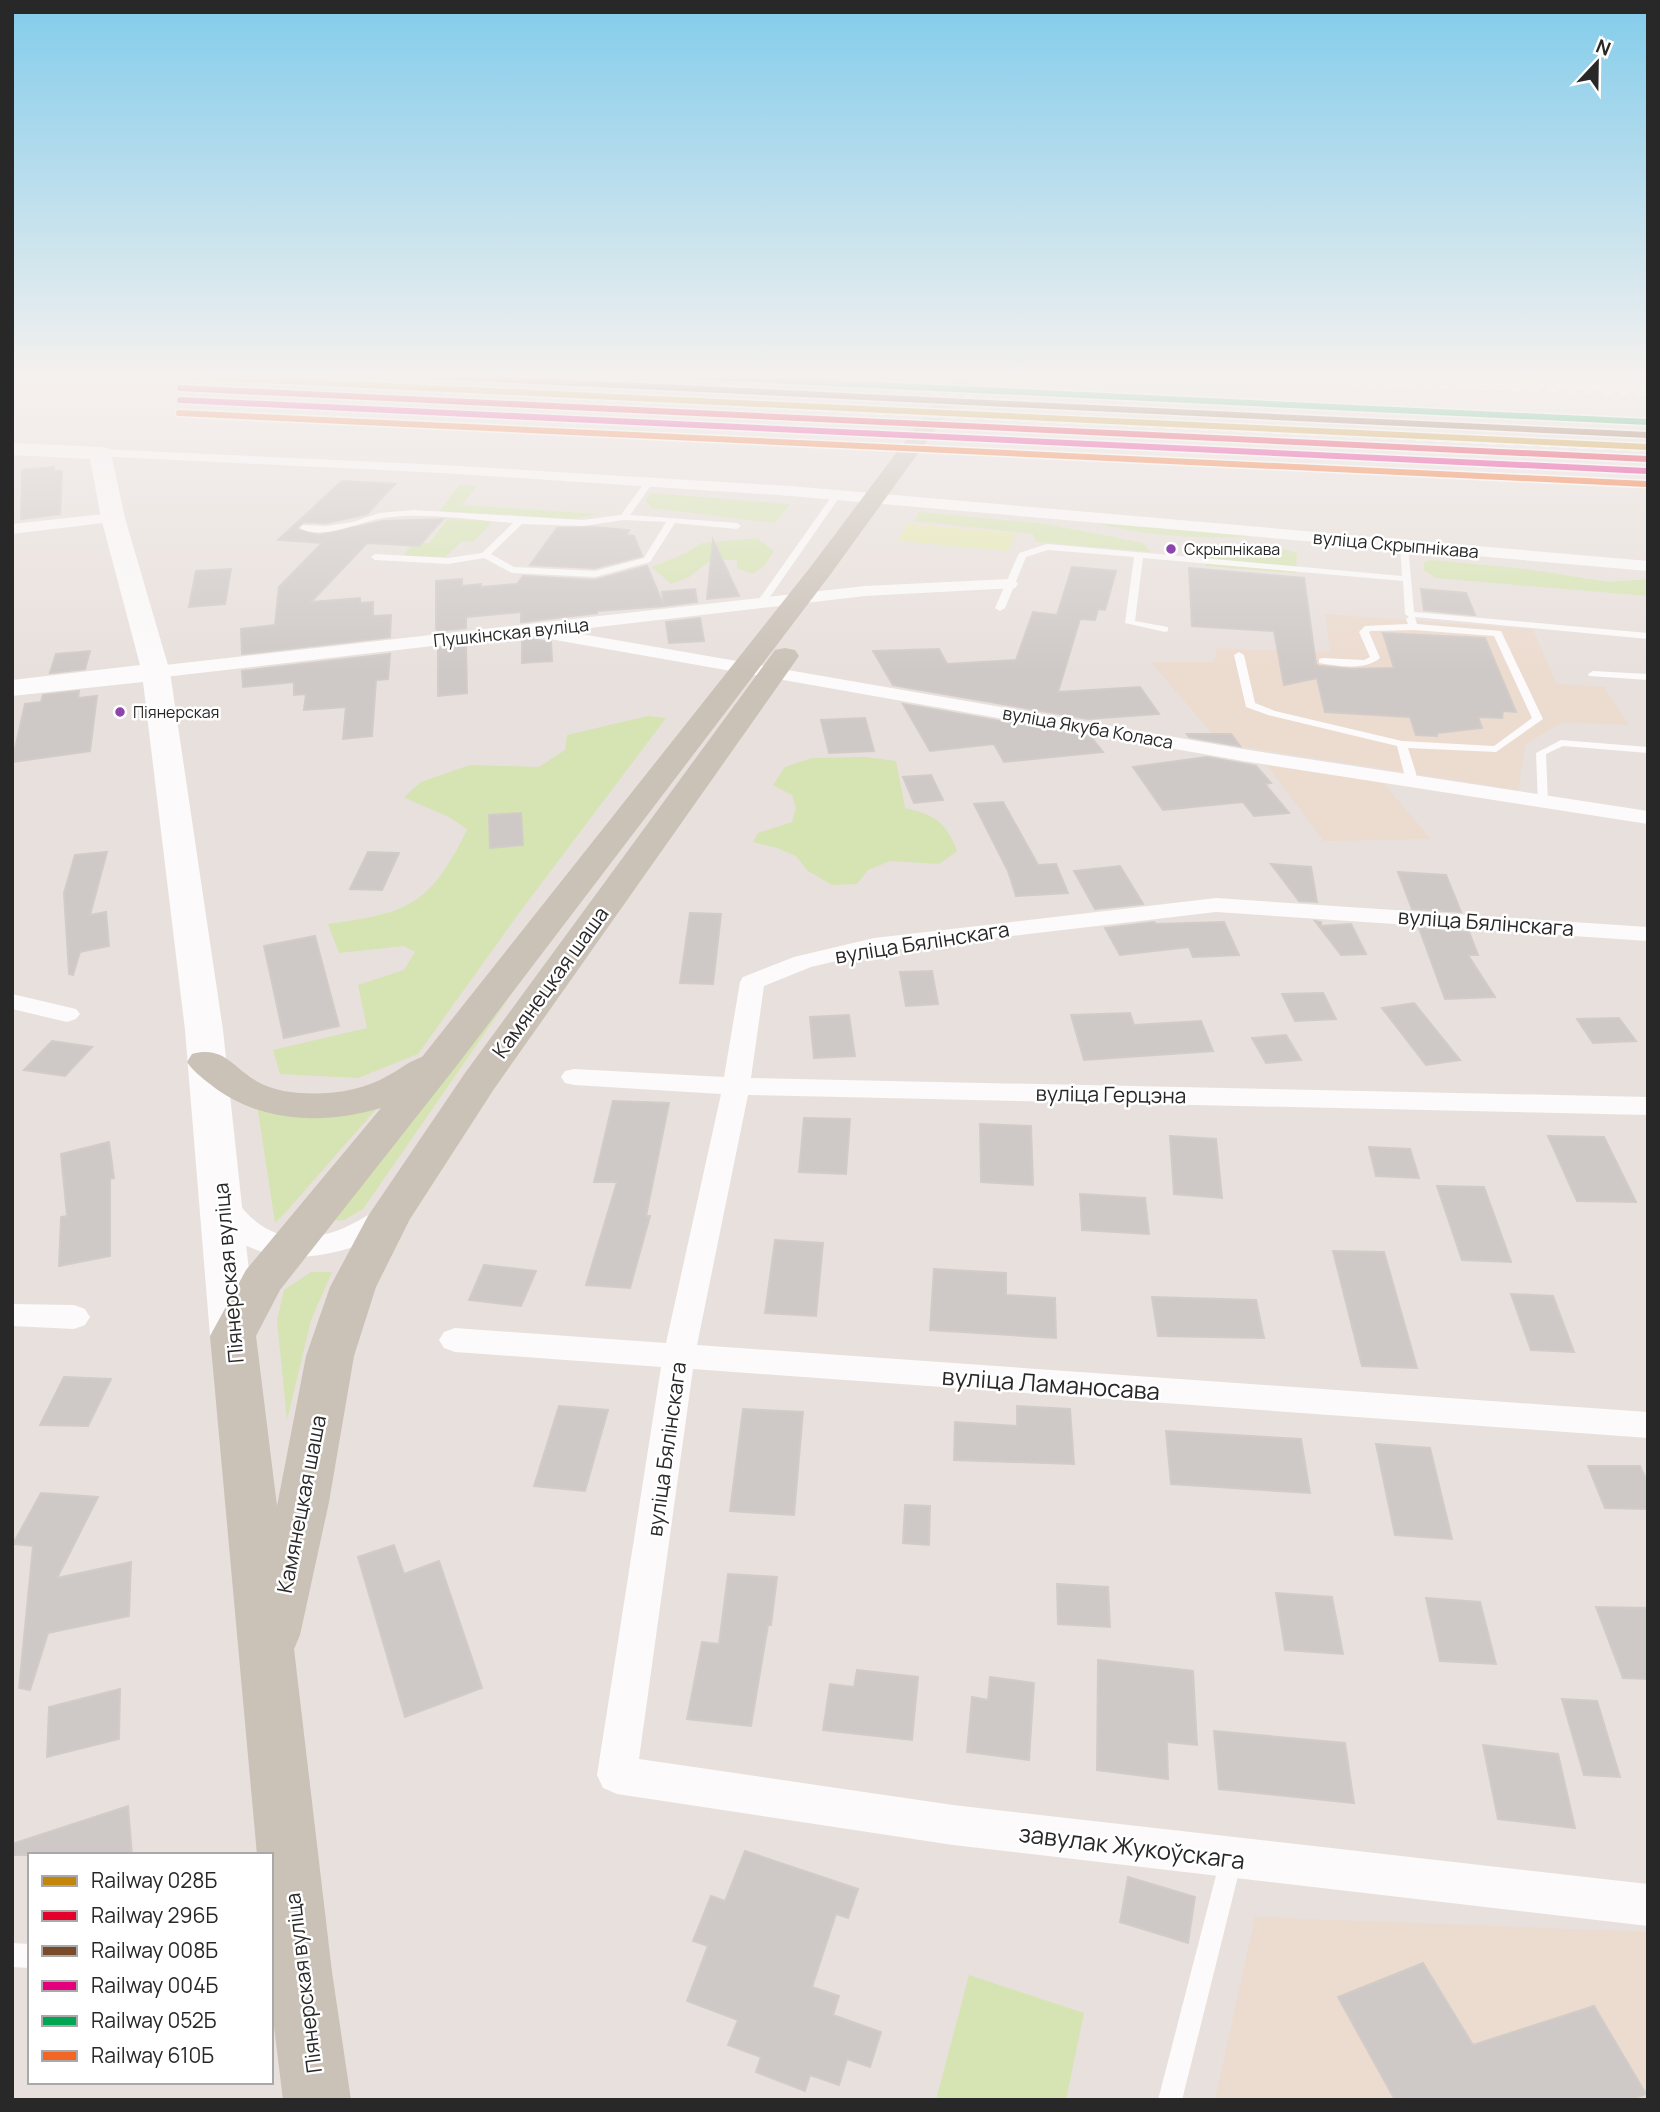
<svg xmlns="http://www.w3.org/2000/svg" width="1660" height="2112" font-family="Manrope,sans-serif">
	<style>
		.education { fill: #ecdbcf }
		.green { fill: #d5e4b2 }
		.pitch { fill: #e4e9af }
		.building { fill: #cec9c6; stroke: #d2ccc9; stroke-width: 2 }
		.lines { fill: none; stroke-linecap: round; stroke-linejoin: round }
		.lane { fill: #fcfafa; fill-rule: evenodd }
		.street { fill: #fcfafa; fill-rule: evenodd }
		.secondary { fill: #fcfafa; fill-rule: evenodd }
		.primary { fill: #cac1b7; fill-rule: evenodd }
		.rail-casing { stroke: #dcddde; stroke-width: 4.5 }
		.rail { stroke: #fff; stroke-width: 2.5; stroke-dasharray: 9; stroke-linecap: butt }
		.rail-1-casing { stroke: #fff; stroke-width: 9 }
		.rail-2-casing { stroke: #fff; stroke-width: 9 }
		.rail-3-casing { stroke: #fff; stroke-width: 9 }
		.rail-4-casing { stroke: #fff; stroke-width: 9 }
		.rail-5-casing { stroke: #fff; stroke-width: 9 }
		.rail-6-casing { stroke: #fff; stroke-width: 9 }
		.rail-1 { stroke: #c3860a; stroke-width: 6 }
		.rail-2 { stroke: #e4002b; stroke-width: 6 }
		.rail-3 { stroke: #7a4b2a; stroke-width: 6 }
		.rail-4 { stroke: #e5007d; stroke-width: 6 }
		.rail-5 { stroke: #00a651; stroke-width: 6 }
		.rail-6 { stroke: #f26522; stroke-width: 6 }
		.bus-dot { fill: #8e44ad; stroke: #fff; stroke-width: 2.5 }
		.labels { text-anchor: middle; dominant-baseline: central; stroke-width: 5; stroke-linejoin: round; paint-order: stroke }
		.far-bus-label { font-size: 16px; fill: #282828; stroke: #fff; text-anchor: start }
		.far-street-label { font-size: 18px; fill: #282828; stroke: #fff }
		.street-label { font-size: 21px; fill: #282828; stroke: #fff }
		.near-street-label { font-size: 24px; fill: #282828; stroke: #fff }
	</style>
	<rect width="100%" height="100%" fill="#e8e0dc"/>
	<g class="education">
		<path d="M1325 614 1533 629 1556 684 1604 687 1629 725 1562 722 1525 745 1518 790 1220 743 1151 662H1214L1217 648 1330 652Z"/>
		<path d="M1267 765 1383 783 1431 839 1324 841Z"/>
		<path d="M1255 1917 1648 1932V2100H1215Z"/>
	</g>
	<g class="green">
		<path d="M1227 376H1393L1481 386Z"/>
		<path d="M459 485 477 486 462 505 599 514 573 519 440 511Z"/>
		<path d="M651 493 790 504 775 523 652 508 645 501Z"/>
		<path d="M919 512 1047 524 1143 543 1151 552 1036 542 1033 534 914 521Z"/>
		<path d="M448 519 493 521 473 542 462 541 445 557 403 556 413 542 429 543Z"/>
		<path d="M1096 523 1254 536C1200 540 1148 536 1096 523Z"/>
		<path d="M757 538 774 551 764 566 752 574 737 568V560H711L689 577 671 584 652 567 686 553 702 543Z"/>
		<path d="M1282 549 1297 553 1296 573 1206 566 1207 556 1221 550Z"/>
		<path d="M1432 560 1527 569 1609 582 1648 579V596L1436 578 1424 570V562Z"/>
		<path d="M648 716 666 718 519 913 418 1054 358 1078 280 1074 273 1050 367 1028 358 985 404 970 415 952 404 946 339 953 328 924C409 913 430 905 467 830 449 813 426 809 404 797L421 782 470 765 539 767 565 750 567 735Z"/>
		<path d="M866 757 896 761 905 808C935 815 946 822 957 851L939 864 890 861 868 870 857 884 832 885 808 871 796 856 777 848 753 842 758 833 792 822 796 808 792 795 773 785 785 767 812 758Z"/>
		<path d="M509 998 363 1209 344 1220 327 1221Z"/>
		<path d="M383 1101 285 1213 275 1223 257 1104Z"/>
		<path d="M311 1272H332L311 1320 287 1420 277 1320 284 1290Z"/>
		<path d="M969 1975 1084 2013 1066 2100H936Z"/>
	</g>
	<path class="pitch" d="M907 524 1016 533 1008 551 898 541Z"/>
	<g class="building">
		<path d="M54 467V471H62L60 514 21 519 22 470Z"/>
		<path d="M342 481 395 484 367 514 326 523 303 522 297 529 319 535 383 521 443 519 419 546 367 543 311 602 360 598V603L373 602V616L391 615 390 637 242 654 241 629 275 625 279 587 322 543 278 540Z"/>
		<path d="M592 527 629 530 626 535 634 536 642 556 595 568 530 565 557 528Z"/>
		<path d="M713 540 739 596 707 599Z"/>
		<path d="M647 566 664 606 597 611V613L521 622V612L466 617V628L438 631 436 629V581L462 579V586L481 584V587L517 584 523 576 595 580Z"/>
		<path d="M1072 567 1116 571 1105 610 1098 609 1095 620 1080 619 1058 692 1140 687 1159 714 1088 719 893 685 873 651 939 649 947 664 1016 660 1033 612 1057 615Z"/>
		<path d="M1189 568 1304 578 1316 664 1319 666 1351 669 1394 668 1383 633 1485 638 1516 712 1503 711 1502 718 1478 717 1482 728 1437 733V736L1416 735 1410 717 1325 712 1317 678 1284 685 1274 631 1192 626Z"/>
		<path d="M231 569 225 604 189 607 196 571Z"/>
		<path d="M695 589 697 602 664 606 662 592Z"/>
		<path d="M1421 589 1466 593 1475 615 1424 610Z"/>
		<path d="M700 618 704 641 669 643 666 622Z"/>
		<path d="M522 638 551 642 552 661 522 663Z"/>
		<path d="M466 645 467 693 438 696V648Z"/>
		<path d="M90 651 85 669 50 673 56 654Z"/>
		<path d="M390 654 388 679 376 680 372 736 343 739 346 707 304 710 306 694 294 695V682L243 687 242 671Z"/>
		<path d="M79 691 78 698 97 696 90 751 12 762 25 704 41 702 43 695Z"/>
		<path d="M903 704 1091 737 1103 752 1004 762 994 744 930 751Z"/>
		<path d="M865 718 874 751 829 753 821 720Z"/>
		<path d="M1187 734H1231L1240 746 1189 737Z"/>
		<path d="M1207 757 1256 766 1271 783 1265 784 1289 813 1254 816 1243 802 1163 810 1133 767Z"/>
		<path d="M931 775 943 800 914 803 903 777Z"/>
		<path d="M1003 802 1038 865 1056 864 1068 893 1016 896 1008 871 974 804Z"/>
		<path d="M521 813 523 845 490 848 489 815Z"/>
		<path d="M107 852 90 915 106 912 109 946 80 952 73 975 69 974 64 893 75 855Z"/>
		<path d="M368 852 399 853 382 890 350 889Z"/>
		<path d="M1271 864 1311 867 1317 902 1299 901Z"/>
		<path d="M1120 866 1143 904 1095 909 1074 871Z"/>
		<path d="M1398 872 1446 875 1461 912 1412 909Z"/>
		<path d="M690 913 721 914 713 984 680 983Z"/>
		<path d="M1315 921 1321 922V926L1351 924 1366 954 1341 955Z"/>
		<path d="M1154 922 1156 924 1224 922 1239 955 1193 957 1189 947 1120 955 1105 928Z"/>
		<path d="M1419 928 1469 932 1478 955H1468L1495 997 1445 999Z"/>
		<path d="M315 936 339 1026 284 1038 264 946Z"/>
		<path d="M932 971 938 1004 906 1006 900 972Z"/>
		<path d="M1323 993 1336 1019 1295 1021 1282 994Z"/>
		<path d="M1414 1003 1460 1060 1426 1065 1382 1008Z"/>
		<path d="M1130 1013 1134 1025 1201 1021 1213 1051 1084 1060 1071 1015Z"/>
		<path d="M849 1015 855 1056 814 1058 810 1017Z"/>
		<path d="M1619 1018 1636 1041 1593 1043 1577 1019Z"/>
		<path d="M1286 1035 1301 1060 1266 1063 1252 1038Z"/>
		<path d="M52 1041 92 1047 65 1076 24 1070Z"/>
		<path d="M613 1101 669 1103 646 1216H650L630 1288 586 1285 617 1182H594Z"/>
		<path d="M804 1118 850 1119 846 1174 799 1172Z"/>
		<path d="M980 1124 1031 1126 1033 1185 981 1182Z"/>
		<path d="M1170 1136 1216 1139 1222 1198 1174 1194Z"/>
		<path d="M1548 1136 1604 1137 1636 1202 1577 1201Z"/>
		<path d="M109 1142 114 1178 110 1179V1256L59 1266 61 1217 67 1216 61 1154Z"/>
		<path d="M1369 1147 1410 1149 1419 1178 1376 1176Z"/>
		<path d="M1437 1186 1484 1187 1511 1262 1462 1260Z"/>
		<path d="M1080 1194 1145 1198 1149 1234 1082 1230Z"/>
		<path d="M775 1240 823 1243 816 1316 765 1313Z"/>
		<path d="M1333 1251 1384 1252 1417 1368 1362 1366Z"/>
		<path d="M484 1265 536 1271 521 1306 469 1300Z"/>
		<path d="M934 1269 1006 1273V1295L1055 1298 1056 1338 930 1330Z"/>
		<path d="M1511 1294 1553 1296 1574 1352 1531 1350Z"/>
		<path d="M1152 1297 1256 1300 1264 1338 1158 1336Z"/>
		<path d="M64 1377 111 1379 88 1426 40 1425Z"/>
		<path d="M559 1406 608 1410 585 1491 534 1486Z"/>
		<path d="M1017 1406 1070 1409 1074 1464 954 1460 955 1422 1017 1426Z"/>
		<path d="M743 1409 803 1412 794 1515 730 1511Z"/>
		<path d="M1166 1431 1301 1439 1310 1493 1171 1484Z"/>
		<path d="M1376 1444 1430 1448 1452 1539 1395 1535Z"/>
		<path d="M1588 1466H1640L1648 1483V1509L1605 1508Z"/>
		<path d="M41 1493 98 1497 57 1578 131 1562 129 1616 48 1633 30 1690 19 1688 33 1546 13 1544Z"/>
		<path d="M905 1505 930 1506 929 1545 903 1543Z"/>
		<path d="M394 1545 404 1574 439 1561 482 1688 405 1717 358 1557Z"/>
		<path d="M728 1574 777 1577 771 1625H768L751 1726 687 1719 702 1642 719 1644Z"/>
		<path d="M1057 1584 1108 1587 1110 1627 1058 1624Z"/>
		<path d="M1276 1593 1332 1597 1343 1654 1285 1650Z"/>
		<path d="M1426 1598 1480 1602 1496 1664 1440 1661Z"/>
		<path d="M1596 1607 1648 1608V1679L1623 1678Z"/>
		<path d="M1098 1660 1193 1671 1197 1745 1167 1742 1168 1779 1097 1770Z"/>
		<path d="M857 1670 918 1677 912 1740 823 1730 830 1684 854 1687Z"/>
		<path d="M990 1677 1034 1683 1029 1760 967 1752 972 1697 988 1700Z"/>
		<path d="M120 1689 119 1739 47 1757 49 1707Z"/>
		<path d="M1562 1699 1597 1701 1620 1777 1584 1775Z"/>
		<path d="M1214 1731 1345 1743 1354 1803 1219 1789Z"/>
		<path d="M1483 1745 1558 1754 1575 1828 1498 1819Z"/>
		<path d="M128 1806 132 1855H12V1844Z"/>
		<path d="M745 1851 858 1889 848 1918 836 1914 812 1987 839 1996 833 2015 881 2032 870 2067 847 2059 839 2085 810 2075 805 2091 756 2072 761 2057 728 2045 738 2020 687 2001 708 1946 693 1941 711 1896 725 1901Z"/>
		<path d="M1128 1877 1195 1897 1188 1943 1120 1922Z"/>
		<path d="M1423 1963 1473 2045 1594 2006 1646 2094 1629 2100H1395L1338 1997Z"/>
	</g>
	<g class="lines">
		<g class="lane">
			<path d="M647 479 654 481 630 515 737 523 741 526 737 529 675 523 650 562 595 577 512 573 484 558 448 564 375 560 371 557 375 554 448 558 482 553 513 523C470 520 426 512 383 518 359 522 322 541 299 528L303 525 326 526 353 522 379 513 414 510 583 520 621 515ZM624 520 666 522 644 558 595 571 514 567 491 554 522 524 583 526Z"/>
			<path d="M834 493 841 495 765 604H759L757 602Z"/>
			<path d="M1404 542 1408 545 1414 612 1648 633V639L1415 617 1417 624 1501 631 1543 719 1496 752 1408 748 1416 773V782L1410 785 1404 782V773L1397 746 1268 715 1246 707 1234 655 1239 652 1244 655 1255 703 1275 711 1402 741 1494 746 1532 718 1494 636 1413 630 1371 631 1369 632 1380 658C1365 671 1338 666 1319 663V659L1323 658 1364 660 1370 657 1359 632 1365 626 1408 624 1406 619 1409 617 1405 614 1403 581 1143 558 1135 621 1168 627V631L1165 632 1125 623 1134 557 1048 550 1026 557 1005 608 1000 611 995 608 1019 553 1047 544 1402 576 1400 545Z"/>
			<path d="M1593 671 1648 674V680L1589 676 1588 674Z"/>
			<path d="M1561 740 1648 747V753L1563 746 1546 754 1548 802 1546 804H1538L1536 753Z"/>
			<path d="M1231 1849 1239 1852 1242 1860 1182 2100H1158L1220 1860 1223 1852Z"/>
			<path d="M12 1943 30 1944V1968L12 1967Z"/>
		</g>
		<g class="street">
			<path d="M1617 376H1630L1641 388 1634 392 1629 391Z"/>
			<path d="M100 449 442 465 791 486 1648 561V571L791 496 442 473 95 456 93 453Z"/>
			<path d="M113 513 121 518 119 521 12 534V524Z"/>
			<path d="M1009 579 1015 580 1018 584 1015 588 865 596 564 631 1243 749 1648 811V824L1243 761 527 635 156 678 147 672 156 666 865 586Z"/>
			<path d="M1216 898 1648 927V941L1216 912 874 952 811 967 764 986 751 1078 1648 1097V1115L748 1095 697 1345 1648 1412V1438L693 1369 639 1759 953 1805 1648 1884V1926L953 1845 617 1794 603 1788 597 1775 661 1367 455 1352 444 1348 439 1340 444 1332 455 1328 666 1343 721 1094 574 1085 565 1083 561 1077 565 1071 574 1069 724 1077 740 982 743 977 794 957 874 938Z"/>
			<path d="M12 994 76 1009 80 1014 76 1019 67 1022 12 1009Z"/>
			<path d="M225 1195 235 1198C263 1241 305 1247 350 1225 368 1217 380 1203 400 1209L405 1216C389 1242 326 1257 297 1257 278 1258 257 1252 240 1242 226 1234 219 1219 210 1205L215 1198Z"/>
			<path d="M12 1304 74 1305 85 1309 90 1317 85 1325 74 1329 12 1326Z"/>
		</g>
		<g class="secondary">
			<path d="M1411 376H1488L1648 383V395L1503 389 1421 382Z"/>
			<path d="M12 443 100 447 108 448 111 453 125 518 170 672 223 1030 256 1336 249 1348 233 1353 217 1348 210 1336 185 1030 143 682 12 696V680L140 665 101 518 90 459 12 455Z"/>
		</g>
		<path class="primary" d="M954 376H974L830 575 458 1064 280 1290 256 1336 277 1506 306 1356 330 1287 368 1216 465 1073 775 650 785 648 795 650 799 656 494 1089 410 1219 376 1287 354 1356 329 1502 300 1635 294 1649 332 1972 351 2100H283L271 2002V1855H257L210 1336 246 1270 381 1108C323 1125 258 1123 210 1084 201 1077 193 1071 187 1062L192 1054C224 1045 233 1068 258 1082 271 1089 285 1092 300 1093 330 1095 363 1091 389 1075 401 1069 409 1061 422 1057L812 565Z"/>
		<g class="rail-casing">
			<g id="rail">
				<path d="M103 376 1648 451"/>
				<path d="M714 376 1131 409 1648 434"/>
				<path d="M1170 376 1648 395"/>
			</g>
		</g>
		<use href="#rail" class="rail"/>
		<g class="rail-1-casing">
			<path id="rail-1" d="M181 376 1648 447"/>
		</g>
		<g class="rail-2-casing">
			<path id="rail-2" d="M180 388 1647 459"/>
		</g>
		<g class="rail-3-casing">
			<path id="rail-3" d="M433 376 1648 435"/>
		</g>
		<g class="rail-4-casing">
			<path id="rail-4" d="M180 400 1647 471"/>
		</g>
		<g class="rail-5-casing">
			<path id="rail-5" d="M686 376 1648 422"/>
		</g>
		<g class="rail-6-casing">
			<path id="rail-6" d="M179 413 1646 484"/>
		</g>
		<use href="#rail-1" class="rail-1"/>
		<use href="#rail-2" class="rail-2"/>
		<use href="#rail-3" class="rail-3"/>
		<use href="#rail-4" class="rail-4"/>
		<use href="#rail-5" class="rail-5"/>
		<use href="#rail-6" class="rail-6"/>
	</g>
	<linearGradient id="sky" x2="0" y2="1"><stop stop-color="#82cceb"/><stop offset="0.56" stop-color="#f5f1ef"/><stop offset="1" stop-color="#f5f1ef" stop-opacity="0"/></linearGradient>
	<rect width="1660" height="672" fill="url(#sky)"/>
	<g class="bus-dot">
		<circle cx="1171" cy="549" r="6"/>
		<circle cx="120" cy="712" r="6"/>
	</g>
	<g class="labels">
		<g class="far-bus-label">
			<text x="1184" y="549">Скрыпнікава</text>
			<text x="133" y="712">Піянерская</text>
		</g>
		<g class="far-street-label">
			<text transform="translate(1396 544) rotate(5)">вуліца Скрыпнікава</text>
			<text transform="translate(511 632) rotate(-6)">Пушкінская вуліца</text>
			<text transform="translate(1088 727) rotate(10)">вуліца Якуба Коласа</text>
		</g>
		<g class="street-label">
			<text transform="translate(1486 922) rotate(4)">вуліца Бялінскага</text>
			<text transform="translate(922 942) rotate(-9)">вуліца Бялінскага</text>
			<text transform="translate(550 982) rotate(-54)">Камянецкая шаша</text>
			<text transform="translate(1111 1094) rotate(1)">вуліца Герцэна</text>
			<text transform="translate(228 1273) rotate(-95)">Піянерская вуліца</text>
			<text transform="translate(666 1449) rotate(-82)">вуліца Бялінскага</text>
			<text transform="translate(301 1504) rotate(-79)">Камянецкая шаша</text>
			<text transform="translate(303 1983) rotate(-97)">Піянерская вуліца</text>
		</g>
		<g class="near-street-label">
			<text transform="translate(1051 1383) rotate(4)">вуліца Ламаносава</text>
			<text transform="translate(1132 1846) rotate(7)">завулак Жукоўскага</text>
		</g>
	</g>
	<rect width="1660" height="2112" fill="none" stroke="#282828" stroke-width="28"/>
	<rect x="28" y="1853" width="245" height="231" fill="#ffffff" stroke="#a9a9a9" stroke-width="2"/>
	<rect x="42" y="1876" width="35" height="10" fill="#c3860a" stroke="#a9a9a9" stroke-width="2"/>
	<text x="91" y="1888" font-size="21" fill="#282828">Railway 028Б</text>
	<rect x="42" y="1911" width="35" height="10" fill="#e4002b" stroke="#a9a9a9" stroke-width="2"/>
	<text x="91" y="1923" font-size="21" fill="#282828">Railway 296Б</text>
	<rect x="42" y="1946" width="35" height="10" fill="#7a4b2a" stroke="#a9a9a9" stroke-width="2"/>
	<text x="91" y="1958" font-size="21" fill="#282828">Railway 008Б</text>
	<rect x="42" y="1981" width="35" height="10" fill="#e5007d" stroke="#a9a9a9" stroke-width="2"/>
	<text x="91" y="1993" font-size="21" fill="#282828">Railway 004Б</text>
	<rect x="42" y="2016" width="35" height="10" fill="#00a651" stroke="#a9a9a9" stroke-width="2"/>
	<text x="91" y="2028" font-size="21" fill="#282828">Railway 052Б</text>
	<rect x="42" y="2051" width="35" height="10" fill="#f26522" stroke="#a9a9a9" stroke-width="2"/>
	<text x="91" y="2063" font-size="21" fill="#282828">Railway 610Б</text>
	<g transform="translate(1597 63) rotate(22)" stroke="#ffffff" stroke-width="5" paint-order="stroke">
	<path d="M0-5L12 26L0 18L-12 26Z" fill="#282828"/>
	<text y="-10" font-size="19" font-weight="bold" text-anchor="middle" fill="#282828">N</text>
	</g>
</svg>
